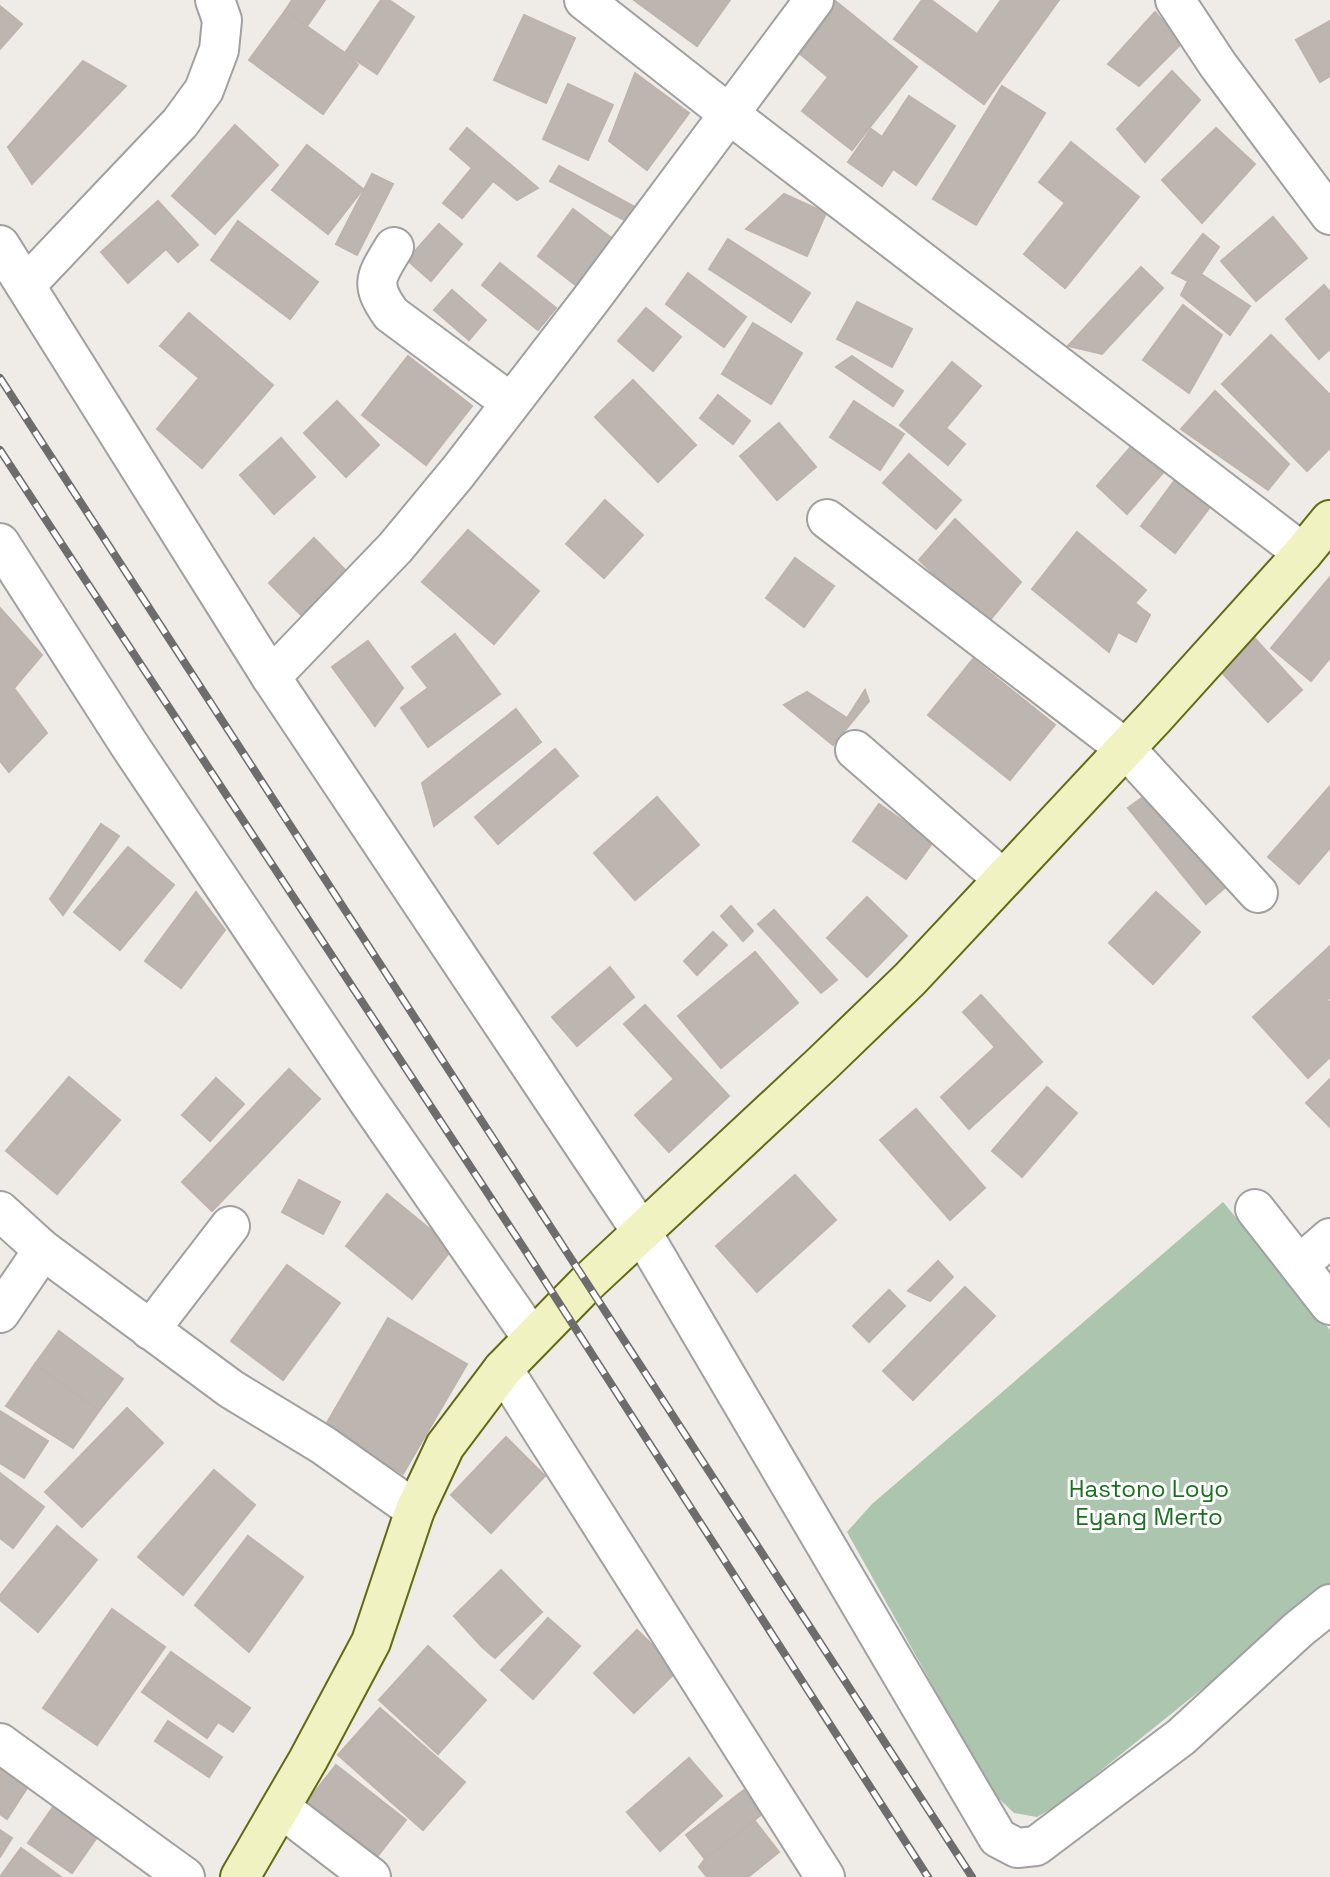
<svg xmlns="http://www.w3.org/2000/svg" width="1330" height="1877" font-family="'Space Grotesk',sans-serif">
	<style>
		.cemetery { fill: #abc5ae }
		.building { fill: #bcb5b0; stroke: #bfb3ab; stroke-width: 2 }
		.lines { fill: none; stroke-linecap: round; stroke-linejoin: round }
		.street-casing { stroke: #a0a0a0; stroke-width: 42 }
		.secondary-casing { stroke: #626a12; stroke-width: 42 }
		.street { stroke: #fff; stroke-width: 38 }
		.secondary { stroke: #f1f2c1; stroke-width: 38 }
		.rail-casing { stroke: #6d6d6d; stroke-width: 8 }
		.rail { stroke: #fff; stroke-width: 5; stroke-dasharray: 16; stroke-linecap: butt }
		.labels { text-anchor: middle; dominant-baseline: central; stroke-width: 6; stroke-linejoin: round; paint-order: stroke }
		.park-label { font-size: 24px; fill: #19711f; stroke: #fff }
	</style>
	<rect width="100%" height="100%" fill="#efece7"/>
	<path class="cemetery" d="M1223 1202 1330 1330V1586L1058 1805 1037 1817 1014 1813 992 1792 847 1532 872 1504Z"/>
	<g class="building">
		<path d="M292 0H325L307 26 285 11Z"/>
		<path d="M381 0H389L414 17 377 74 345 53Z"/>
		<path d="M634 0H730L697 46Z"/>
		<path d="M831 0H834L917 67 852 150 802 111 828 77 793 48Z"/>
		<path d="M922 0H931L977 34 1001 0H1059L984 104 894 39Z"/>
		<path d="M0 6 22 24 0 49Z"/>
		<path d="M285 11 345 53 358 65 323 114 249 60Z"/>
		<path d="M1155 12 1182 43 1139 86 1108 64Z"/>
		<path d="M524 15 575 38 546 103 494 80Z"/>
		<path d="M1330 21V76L1320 82 1296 40Z"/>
		<path d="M83 61 126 86 32 184 8 147Z"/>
		<path d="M1172 71 1200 100 1145 162 1117 129Z"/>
		<path d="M635 73 689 113 647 170 609 141Z"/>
		<path d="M568 84 613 105 588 160 543 139Z"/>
		<path d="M1002 86 1045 113 976 225 933 199Z"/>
		<path d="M909 96 955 126 916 185 893 169 882 186 848 162 871 129 882 137Z"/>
		<path d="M235 125 278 165 215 234 172 196Z"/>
		<path d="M467 128 538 188 517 200 493 181 462 218 443 203 472 168 450 149Z"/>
		<path d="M1216 128 1255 164 1202 223 1162 180Z"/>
		<path d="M1071 142 1139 197 1065 288 1024 254 1065 203 1039 182Z"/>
		<path d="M307 145 363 189 328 234 272 190Z"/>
		<path d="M559 166 637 208 628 222 550 181Z"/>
		<path d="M372 174 393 184 357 255 336 244Z"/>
		<path d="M784 194 826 213 807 256 746 229Z"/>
		<path d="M158 201 198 245 178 262 166 249 128 283 101 252Z"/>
		<path d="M573 209 622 246 586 293 538 256Z"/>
		<path d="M1273 217 1307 258 1256 301 1221 261Z"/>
		<path d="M238 221 318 282 290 319 211 260Z"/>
		<path d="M439 224 462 244 431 281 407 260Z"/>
		<path d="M1203 234 1219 247 1201 274 1250 306 1230 335 1181 295 1188 281 1172 273Z"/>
		<path d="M728 239 810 293 791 322 709 269Z"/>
		<path d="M500 263 556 308 538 330 482 285Z"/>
		<path d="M1141 267 1163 288 1102 354 1068 346Z"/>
		<path d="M688 273 746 317 724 347 666 304Z"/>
		<path d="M1324 285 1330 292V349L1319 359 1286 319Z"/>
		<path d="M452 290 486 320 469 340 434 310Z"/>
		<path d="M857 302 912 329 892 367 837 339Z"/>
		<path d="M1183 305 1222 335 1189 393 1143 360Z"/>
		<path d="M646 308 681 337 653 371 618 341Z"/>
		<path d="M189 313 273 385 202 468 157 429 199 378 160 346Z"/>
		<path d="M753 323 802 353 771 404 722 374Z"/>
		<path d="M1271 335 1330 395V448L1307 471 1222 384Z"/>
		<path d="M408 356 472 406 426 465 362 415Z"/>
		<path d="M852 356 903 391 893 406 836 367Z"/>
		<path d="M952 362 981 386 946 428 965 444 948 465 900 425Z"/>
		<path d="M633 380 696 445 658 482 595 417Z"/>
		<path d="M1215 391 1289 464 1268 490 1181 429Z"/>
		<path d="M718 395 750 421 733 444 700 418Z"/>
		<path d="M337 401 379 445 346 477 304 433Z"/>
		<path d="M854 401 904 434 880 470 830 437Z"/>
		<path d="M779 423 816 467 777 500 740 456Z"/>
		<path d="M281 438 315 477 274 514 240 475Z"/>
		<path d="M1136 441 1167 468 1127 514 1097 486Z"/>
		<path d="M909 454 961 500 936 529 883 483Z"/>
		<path d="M1175 480 1210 507 1175 553 1141 526Z"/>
		<path d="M605 500 643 535 604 578 566 544Z"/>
		<path d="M955 519 1021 582 987 624 919 560Z"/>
		<path d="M468 530 539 591 494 644 422 582Z"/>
		<path d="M1077 532 1146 590 1135 603 1150 615 1136 642 1118 632 1109 652 1032 589Z"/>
		<path d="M314 538 353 578 308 622 269 583Z"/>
		<path d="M795 558 834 586 804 627 766 598Z"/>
		<path d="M1330 577V658L1311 681 1271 648Z"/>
		<path d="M0 608 42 655 14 688 47 733 9 772 0 761Z"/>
		<path d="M1250 633 1302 690 1268 722 1215 665Z"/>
		<path d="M455 634 500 694 428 747 401 708 428 688 412 667Z"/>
		<path d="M368 641 403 688 375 726 332 667Z"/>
		<path d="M973 659 1055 725 1010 780 928 715Z"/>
		<path d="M865 690 869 701 833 745 784 705 807 692 847 718Z"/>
		<path d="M516 709 541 742 434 826 422 783Z"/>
		<path d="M555 749 578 776 498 844 475 817Z"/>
		<path d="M1330 786V848L1299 884 1268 857Z"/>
		<path d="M1151 791 1228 885 1206 904 1128 808Z"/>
		<path d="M657 797 699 845 635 900 594 853Z"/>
		<path d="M879 804 933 842 906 879 853 841Z"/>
		<path d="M101 824 119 836 63 915 50 899Z"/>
		<path d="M128 847 174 885 120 950 74 912Z"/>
		<path d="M196 892 225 930 181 988 145 961Z"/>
		<path d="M1156 892 1200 932 1153 984 1109 943Z"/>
		<path d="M867 897 907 936 867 977 827 938Z"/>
		<path d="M731 906 753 931 743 941 721 916Z"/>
		<path d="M774 910 837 980 821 993 758 924Z"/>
		<path d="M713 932 727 945 697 975 684 961Z"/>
		<path d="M1330 946V997L1327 1000 1330 1003V1057L1308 1078 1253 1017Z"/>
		<path d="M755 952 798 1003 721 1068 678 1016Z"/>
		<path d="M610 967 634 997 577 1046 552 1017Z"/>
		<path d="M981 995 1042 1062 969 1129 941 1097 995 1047 963 1012Z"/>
		<path d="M645 1005 729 1096 669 1152 635 1115 674 1079 624 1024Z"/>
		<path d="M289 1069 320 1099 212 1211 182 1182Z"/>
		<path d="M69 1077 120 1120 57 1194 6 1151Z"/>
		<path d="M216 1078 244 1104 210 1141 182 1115Z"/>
		<path d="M1330 1079V1127L1306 1103Z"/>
		<path d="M1047 1087 1077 1113 1022 1177 992 1151Z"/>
		<path d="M916 1109 985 1188 950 1220 880 1140Z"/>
		<path d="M795 1175 836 1220 757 1292 716 1246Z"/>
		<path d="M299 1180 340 1202 323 1234 282 1212Z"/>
		<path d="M387 1194 453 1248 412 1299 346 1246Z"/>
		<path d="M938 1261 953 1277 930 1301 908 1291Z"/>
		<path d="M287 1265 340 1303 283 1380 231 1341Z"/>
		<path d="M965 1287 995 1316 913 1400 883 1371Z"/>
		<path d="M889 1290 905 1306 869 1342 853 1326Z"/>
		<path d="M388 1318 467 1364 403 1474 324 1428Z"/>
		<path d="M59 1331 123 1379 99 1411 35 1364Z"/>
		<path d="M35 1364 99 1411 73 1448 6 1406Z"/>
		<path d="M127 1408 163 1443 82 1527 45 1492Z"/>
		<path d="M0 1411 48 1441 24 1478 0 1463Z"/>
		<path d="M506 1437 545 1476 491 1533 451 1495Z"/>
		<path d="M214 1470 255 1505 183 1595 138 1557Z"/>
		<path d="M0 1473 44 1507 13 1548 0 1538Z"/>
		<path d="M57 1526 97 1560 38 1632 0 1600V1595Z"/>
		<path d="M248 1536 303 1577 249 1652 195 1605Z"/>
		<path d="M501 1570 542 1612 495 1658 482 1647 454 1616Z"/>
		<path d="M112 1609 165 1647 97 1745 43 1708Z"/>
		<path d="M548 1618 580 1646 533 1699 501 1670Z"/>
		<path d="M637 1630 678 1670 634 1713 594 1673Z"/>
		<path d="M428 1646 486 1700 438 1754 379 1700Z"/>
		<path d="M171 1652 250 1708 233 1732 218 1722 207 1738 142 1692Z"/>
		<path d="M380 1708 465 1782 423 1830 338 1755Z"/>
		<path d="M168 1721 222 1757 209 1777 155 1741Z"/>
		<path d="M689 1758 722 1796 660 1851 627 1812Z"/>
		<path d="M0 1762 31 1782 7 1819 0 1814Z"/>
		<path d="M336 1765 406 1820 368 1868 298 1813Z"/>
		<path d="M744 1790 762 1814 705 1859 686 1835Z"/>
		<path d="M58 1800 102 1830 72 1873 28 1843Z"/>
		<path d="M755 1821 779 1852 748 1877H707L699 1867 705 1859Z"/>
		<path d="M0 1830 12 1838 0 1857Z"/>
		<path d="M21 1848 61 1877H0Z"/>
	</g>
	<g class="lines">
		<g class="street-casing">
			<g id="street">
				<path d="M584 0 729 114 1303 553"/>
				<path d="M1175 0 1218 65 1330 215"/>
				<path d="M0 245 271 677 641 1231 998 1838 1017 1848 1036 1846 1181 1737 1299 1629 1330 1604"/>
				<path d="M394 247C376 277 369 283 391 314L511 403"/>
				<path d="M26 285 180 123 204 90 219 50 222 20 215 0"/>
				<path d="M827 519 1126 749 1258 893"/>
				<path d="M0 543 130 746 366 1098 532 1338"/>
				<path d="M271 677 395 548 458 472 592 298 814 0"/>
				<path d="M855 750 1003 879"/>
				<path d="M1255 1209 1330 1305"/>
				<path d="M0 1211 43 1250 231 1389 323 1445 415 1510"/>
				<path d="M1299 1265 1330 1238"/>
				<path d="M0 1313 43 1250"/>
				<path d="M150 1330 230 1226"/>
				<path d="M503 1369 825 1877"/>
				<path d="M0 1743 185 1877"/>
				<path d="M281 1808 371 1877"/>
			</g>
		</g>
		<g class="secondary-casing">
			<path id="secondary" d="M240 1877 308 1760 371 1642 415 1510 445 1446 503 1369 587 1283 823 1063 910 979 1155 717 1303 553 1330 520"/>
		</g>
		<use href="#street" class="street"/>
		<use href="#secondary" class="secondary"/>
		<g class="rail-casing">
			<g id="rail">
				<path d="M0 378 972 1877"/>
				<path d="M0 450 525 1250 928 1877"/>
			</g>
		</g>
		<use href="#rail" class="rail"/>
	</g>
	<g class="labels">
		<g class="park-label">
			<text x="1149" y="1488">Hastono Loyo<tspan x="1149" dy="28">Eyang Merto</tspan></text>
		</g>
	</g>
</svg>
